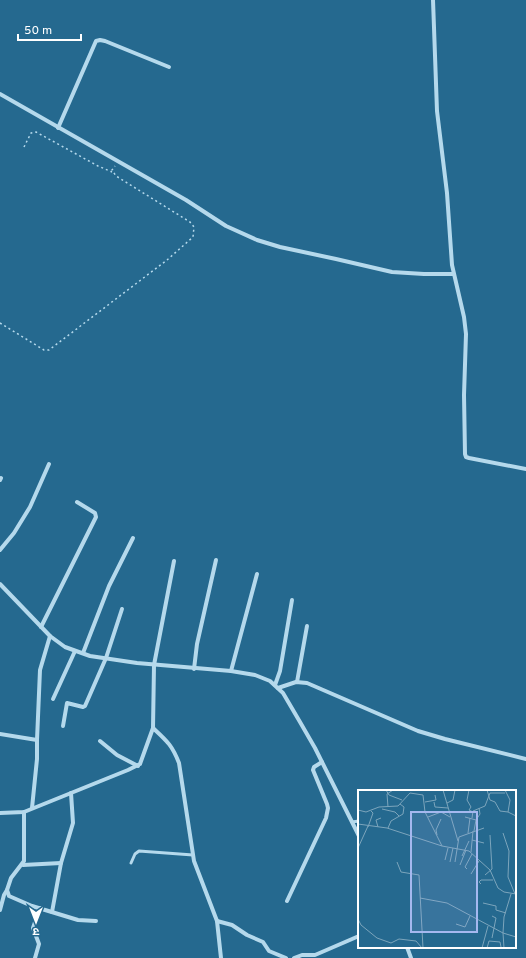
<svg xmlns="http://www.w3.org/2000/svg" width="526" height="958" font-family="Overpass,'Noto Sans Devanagari',sans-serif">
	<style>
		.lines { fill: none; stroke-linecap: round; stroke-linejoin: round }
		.path { stroke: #b5d9ec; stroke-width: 1.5; stroke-dasharray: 2 3; stroke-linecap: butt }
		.service { stroke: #b5d9ec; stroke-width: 3 }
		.minor { stroke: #b5d9ec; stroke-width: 4 }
		.inset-road { fill: none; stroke: #7ca5bc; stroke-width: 1 }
		.view { fill: #a5b8ef; fill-opacity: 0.15; stroke: #a5b8ef; stroke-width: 2 }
		.inset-edge { fill: none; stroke: #fff; stroke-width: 2 }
	</style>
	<rect width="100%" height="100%" fill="#25698f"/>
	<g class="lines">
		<g class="path">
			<path d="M24 147 31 133 36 132 98 166 112 172"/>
			<path d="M0 323 44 350H49L167 260 193 237 194 227 190 222 116 176 112 170 115 166"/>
		</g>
		<g class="service">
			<path d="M352 822 359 821"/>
			<path d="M131 863 135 854 139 851 193 855"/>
		</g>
		<g class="minor">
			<path d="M433 0 437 111 447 193 452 265 464 317 466 334 464 395 465 454 466 457 469 458 526 469"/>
			<path d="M0 94 186 200 226 226 257 240 280 247 336 259 392 272 424 274H453"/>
			<path d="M58 128 96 41 100 40 105 41 169 67"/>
			<path d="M0 480 1 478"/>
			<path d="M0 550 14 533 30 507 49 464"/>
			<path d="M0 584 50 636 65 647 90 656 137 663 231 671 255 675 270 681 283 693 300 722 315 748 359 836"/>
			<path d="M41 627 96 517 95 513 77 502"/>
			<path d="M83 653 109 586 133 538"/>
			<path d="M194 669 197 644 216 560"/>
			<path d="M231 671 257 574"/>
			<path d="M297 682 307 626"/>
			<path d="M275 685 280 671 292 600"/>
			<path d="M278 688 296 682 307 683 418 731 445 739 526 759"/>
			<path d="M53 699 75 651"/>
			<path d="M63 726 67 703 83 707 85 706 106 658 122 609"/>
			<path d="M153 728C167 741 172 745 179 763L194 861 217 921 221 958"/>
			<path d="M0 734 37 740"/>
			<path d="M100 741 117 755 138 766"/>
			<path d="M32 808 37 759V740L40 670 50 636"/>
			<path d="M24 812V861L11 878 7 890 9 896 32 906 78 920 96 921"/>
			<path d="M0 813 24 812 128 770 140 764 153 728 154 665 174 561"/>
			<path d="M23 865 61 863"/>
			<path d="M287 901 326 818 328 808 327 804 313 770 314 767 322 762"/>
			<path d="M0 910 4 895 7 890"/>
			<path d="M52 912 61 863 73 823 71 793"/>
			<path d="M217 921 232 925 247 935 263 942 269 951 286 958"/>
			<path d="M407 947 411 958"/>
			<path d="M35 958 39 944 33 928 40 908"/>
			<path d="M294 958 302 955H315L359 936"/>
		</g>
	</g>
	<g transform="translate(358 790)">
		<rect width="158" height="158" fill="#25698f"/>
		<path class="inset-road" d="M28 0 31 5 44 10M85 0 100 51M111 0 109 10 113 17 111 20 115 22M129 0 132 10 137 12 142 21 150 22M147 0 152 10 150 22 158 26M67 12 78 10 77 5M76 12 77 17 90 18M89 13 95 10 97 0M30 17 29 4 35 0M24 19 37 22 41 26M0 20 8 22 21 17 40 16 52 3 65 5 67 22 84 56 111 61 132 80 140 98 146 102 158 104M70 27 83 22 92 27M107 27 118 30 116 41M114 28 115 21 127 16 132 3H147M118 30 122 24 121 18M0 34 29 38 84 56M10 37 15 23 13 21M20 37 18 30 23 28M30 38 33 31 45 24 46 17 42 14M110 43 112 28M145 43 151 61 150 87 157 104M79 45 78 40 83 29M114 50 126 53M0 58 10 36M113 62 115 41M104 66 111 51M87 70 90 58M39 72 43 82 61 85 65 158M92 72 95 58M97 72 101 47 126 38M102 75 108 60M109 79 107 77 114 64M113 84 121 71M127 85 134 79 132 45M123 94 121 92 123 90H135M153 104 146 127 145 143 158 147M62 108 89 113 145 143 146 158M125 113 138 116V120L148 123M0 129 3 135 19 148 33 153 41 149 58 151 64 158M98 134 107 137 112 126M134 148 138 128 134 126M124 158 130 136M129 158 131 151 142 152 143 157"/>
		<path class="view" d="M53 22H119V142H53Z"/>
		<rect width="158" height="158" class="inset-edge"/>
	</g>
	<g transform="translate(36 922) rotate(180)" stroke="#25698f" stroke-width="3" paint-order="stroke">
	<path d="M0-3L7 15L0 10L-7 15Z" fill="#ffffff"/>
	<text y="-6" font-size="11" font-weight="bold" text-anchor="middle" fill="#ffffff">उ</text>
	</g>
	<path d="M18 34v6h63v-6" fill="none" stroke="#ffffff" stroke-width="2"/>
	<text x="24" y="34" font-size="12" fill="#ffffff" stroke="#25698f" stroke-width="3" paint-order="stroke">50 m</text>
</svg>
